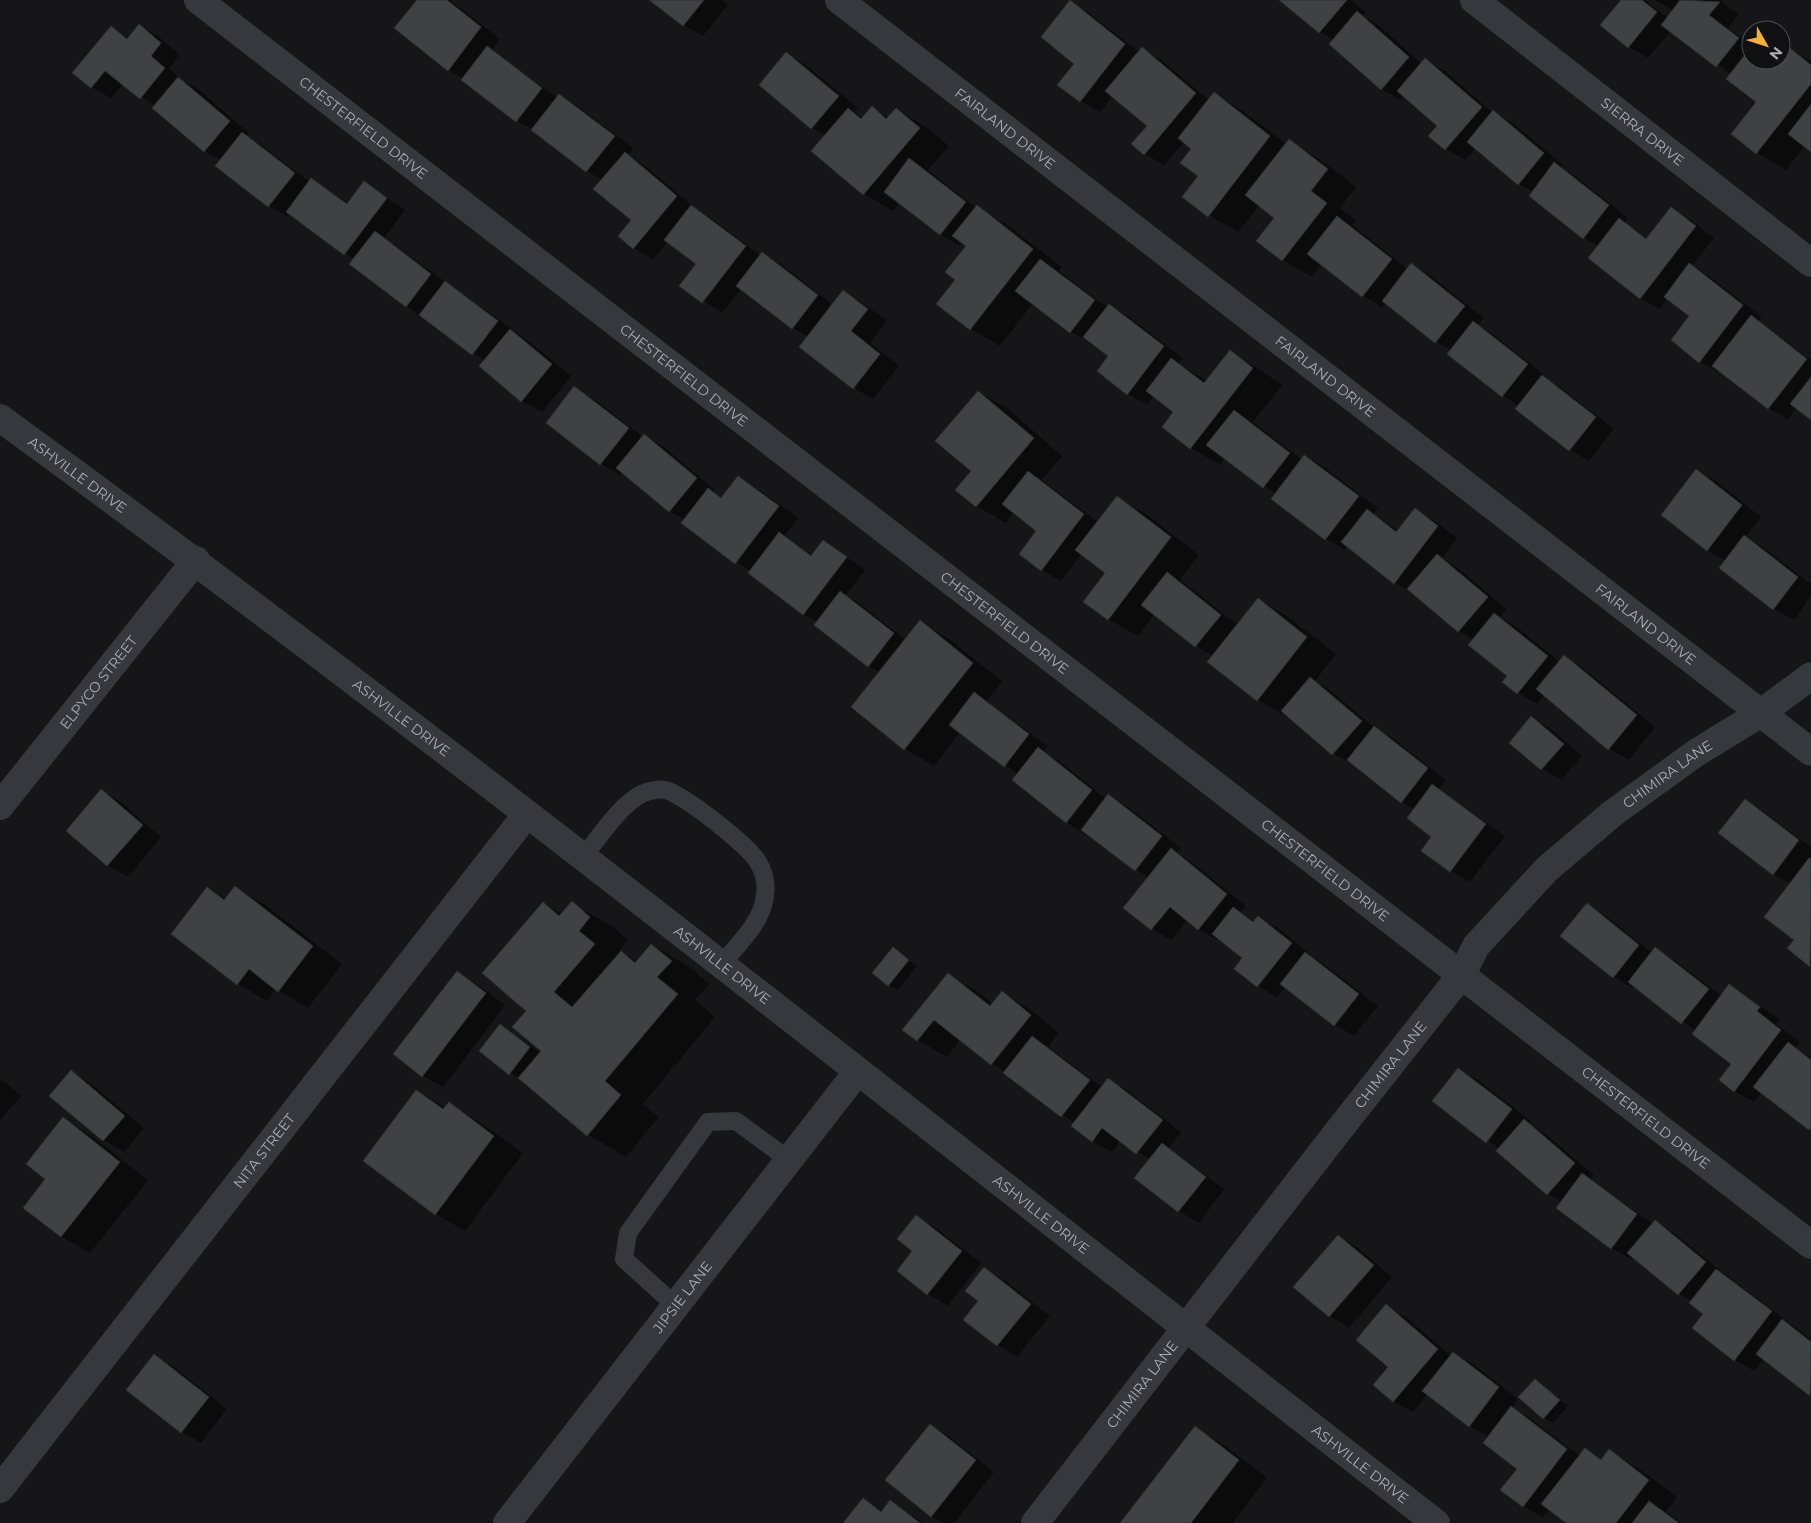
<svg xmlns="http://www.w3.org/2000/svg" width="1811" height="1523" font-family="Montserrat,sans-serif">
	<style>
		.shadow { fill: #0007; fill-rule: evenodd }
		.building { fill: #404145; stroke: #303034 }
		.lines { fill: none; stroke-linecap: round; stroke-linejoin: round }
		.lane { stroke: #37383d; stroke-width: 18 }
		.street { stroke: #37383d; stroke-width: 28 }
		.labels { text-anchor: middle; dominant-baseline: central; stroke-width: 4; stroke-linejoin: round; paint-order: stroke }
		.street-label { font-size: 14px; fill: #a8adb8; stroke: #111113 }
	</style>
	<rect width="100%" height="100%" fill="#161618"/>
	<g class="shadow">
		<path d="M418 0H450L500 39 492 51 558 98 559 95 579 107 633 148 628 155 644 165 696 209 711 218 761 256 762 254 782 265 833 305 844 291 863 303 887 321 870 343 899 366 873 399 854 388 808 337 793 328 741 289 722 313 681 285 698 264 668 241 653 260 634 248 619 236 632 220 602 180 587 171 537 132 517 121 463 80 464 79 448 70Z"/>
		<path d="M651 0H722L728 5 703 36 684 25Z"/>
		<path d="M1281 0H1351L1366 12 1363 16 1377 24 1422 64 1425 60 1445 71 1493 113 1513 123 1563 165 1561 168 1574 175 1628 218 1624 223 1648 239 1671 209 1691 220 1714 238 1692 266 1709 276 1762 317 1759 321 1811 360V418L1797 407 1788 419 1768 408 1720 371 1719 373 1700 362 1691 316 1668 298 1660 309 1640 298 1599 246 1584 238 1531 195 1533 192 1519 184 1476 148 1465 160 1446 149 1439 126 1404 96 1401 100 1381 89 1334 40 1320 32Z"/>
		<path d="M1623 0H1645L1668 18 1673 11 1655 0H1720L1738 14 1728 28 1751 45V60H1781V52L1786 46 1811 61V150L1805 146 1786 170 1757 153 1758 102 1731 74 1671 31 1648 58 1629 47Z"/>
		<path d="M1070 2 1089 13 1139 52 1142 49 1161 60 1209 100 1214 94 1243 111 1286 144 1289 141 1318 158 1356 187 1340 208 1356 221 1352 225 1408 269 1411 265 1431 276 1484 318 1478 325 1493 334 1546 376 1545 378 1561 388 1614 429 1589 461 1570 450 1519 406 1503 396 1452 351 1436 342 1385 302 1382 307 1363 296 1322 264 1312 277 1283 260 1258 241 1276 218 1259 205 1238 232 1209 215 1193 148 1184 142 1164 165 1145 154 1148 126 1113 96 1100 112 1080 101Z"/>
		<path d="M140 26 159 37 180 55 169 68 183 81 198 89 249 133 246 136 261 145 310 182 312 179 349 204 365 182 405 210 384 238 530 342 571 376 542 412 522 401 481 366 485 361 406 306 354 259 291 214 288 217 269 206 217 166 220 160 205 151 154 108 155 106 123 84 111 98 91 87 112 28 129 38Z"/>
		<path d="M787 54 806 65 858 108 854 112 863 118 872 108 889 118 896 109 925 126 949 146 928 170 976 208 1006 224 1062 267 1059 271 1108 308 1110 305 1129 317 1183 358 1179 364 1207 381 1230 352 1259 369 1282 385 1253 422 1302 460 1305 456 1324 467 1378 508 1373 514 1398 531 1415 510 1435 521 1457 538 1442 558 1457 567 1506 609 1500 617 1514 625 1560 662 1564 656 1583 668 1655 727 1629 760 1609 749 1545 695 1537 704 1518 693 1504 682 1508 676 1474 640 1459 631 1414 594 1395 583 1348 546 1345 550 1326 539 1276 494 1225 458 1220 465 1191 448 1163 427 1175 412 1154 395 1147 405 1127 394 1110 356 1091 342 1070 332 1033 303 1000 346 971 329 938 304 957 279 968 246 962 242 960 246 940 234 900 203 893 211 864 194 813 151 826 136 812 128 760 85Z"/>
		<path d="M575 388 594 399 643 437 644 435 664 447 715 490 713 492 723 498 738 477 758 489 798 518 784 536 813 556 824 541 865 570 846 595 860 604 906 640 920 622 949 639 1002 681 986 701 1048 746 1043 752 1058 760 1106 799 1109 796 1128 807 1181 848 1177 853 1190 861 1246 906 1240 912 1255 922 1258 917 1278 928 1311 955 1310 956 1325 965 1378 1006 1354 1036 1335 1025 1285 987 1277 997 1257 986 1244 958 1219 938 1218 940 1198 929 1187 920 1171 940 1152 929 1149 878 1066 822 1018 774 960 732 934 766 905 749 880 673 868 666 817 622 803 614 751 572 683 523 685 520 669 511 623 472 620 475 601 464Z"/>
		<path d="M979 392 1008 409 1062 456 1042 480 1098 522 1117 498 1146 514 1199 555 1180 580 1238 625 1258 599 1287 616 1336 654 1315 681 1330 690 1376 729 1394 739 1446 780 1439 790 1505 836 1470 882 1451 871 1433 837 1415 810 1401 802 1353 763 1333 754 1288 715 1287 717 1258 700 1209 662 1213 656 1196 646 1154 614 1138 636 1108 619 1107 573 1082 553 1061 581 1041 570 1038 530 1014 512 1006 523 976 506 973 471Z"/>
		<path d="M1697 470 1716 481 1761 517 1745 537 1764 548 1811 584V596L1794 620 1774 609 1721 568 1726 561 1707 550Z"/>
		<path d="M1532 718 1551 729 1582 756 1561 780 1542 769Z"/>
		<path d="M102 791 121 802 161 837 128 877 108 865 68 831Z"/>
		<path d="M1745 800 1764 812 1811 847V966L1789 948 1796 940 1791 884 1773 874Z"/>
		<path d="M207 888 226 899 235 888 264 904 342 964 308 1008 276 989 267 1001 238 984Z"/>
		<path d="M543 903 562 914 572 903 610 925 628 940 619 951 638 962 652 945 690 967 709 984 695 1000 715 1017 643 1104 659 1117 626 1157 587 1134 527 1084 481 1051 500 1025 544 1055 528 1011ZM581 927H584L576 936Z"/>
		<path d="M1587 905 1606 916 1652 953 1655 949 1674 960 1722 996 1730 986 1779 1019 1776 1024 1800 1042 1795 1048 1811 1058V1129L1762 1092 1754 1102 1734 1091 1733 1064 1696 1031 1635 986 1633 988 1614 977Z"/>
		<path d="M893 948 917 966 898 990 889 985Z"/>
		<path d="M458 973 477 984 505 1005 443 1087 423 1076 395 1054Z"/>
		<path d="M948 975 977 991 993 1004 1002 993 1031 1010 1059 1033 1048 1047 1102 1087 1108 1079 1128 1091 1181 1132 1169 1148 1224 1189 1199 1223 1179 1211 1136 1178 1150 1160 1121 1140 1112 1152 1092 1141 1074 1123 960 1040 947 1057 918 1040Z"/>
		<path d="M1458 1069 1478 1080 1531 1121 1529 1124 1543 1132 1594 1175 1590 1179 1653 1224 1655 1221 1674 1233 1726 1275 1811 1339V1395L1764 1358 1754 1371 1735 1360 1705 1314 1692 1301 1679 1294 1633 1256 1631 1259 1611 1248 1562 1202 1548 1194 1498 1151 1500 1149 1434 1101Z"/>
		<path d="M71 1071 90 1083 144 1128 124 1152 104 1140 51 1095Z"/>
		<path d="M0 1078 21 1096 0 1120Z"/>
		<path d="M417 1091 446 1108 449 1104 478 1121 523 1153 465 1231 436 1214Z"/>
		<path d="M63 1119 92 1136 148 1180 90 1253 61 1236Z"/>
		<path d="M916 1217 936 1228 981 1263 948 1306 928 1294 899 1271 914 1251Z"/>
		<path d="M1338 1236 1358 1248 1392 1277 1349 1328 1330 1316 1295 1287Z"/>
		<path d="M984 1269 1004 1280 1050 1316 1017 1357 998 1345 965 1320 980 1301Z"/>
		<path d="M1386 1306 1406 1317 1451 1356 1453 1353 1473 1364 1518 1399 1512 1408 1531 1419 1580 1456 1585 1449 1603 1460 1609 1451 1638 1468 1677 1497 1666 1512 1682 1523H1568L1550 1509 1543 1518 1524 1506 1502 1490 1518 1468 1489 1437 1470 1426 1428 1394 1413 1412 1393 1401Z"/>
		<path d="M155 1356 174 1367 227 1409 201 1443 182 1432Z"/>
		<path d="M1535 1380 1568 1406 1553 1423 1544 1418Z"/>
		<path d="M931 1426 950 1437 994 1472 954 1523H944L931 1516Z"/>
		<path d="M1195 1428 1224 1445 1267 1478 1233 1523H1122Z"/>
		<path d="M863 1500 883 1511 890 1501 923 1523H845Z"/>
	</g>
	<g class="building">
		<path d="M417 0H447L481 27 448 71 394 28Z"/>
		<path d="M649 0H704L683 26Z"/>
		<path d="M1070 0 1125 44 1080 102 1057 85 1074 64 1041 37Z"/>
		<path d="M1279 0H1347L1319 33Z"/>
		<path d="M1621 0H1642L1657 12 1628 48 1600 25Z"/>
		<path d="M1680 0 1720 2 1709 15 1739 38 1716 67 1661 25Z"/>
		<path d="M1357 11 1409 57 1381 90 1329 44Z"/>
		<path d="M139 24 161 43 151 56 165 68 140 99 105 71 91 88 72 73 111 26 127 39Z"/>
		<path d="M1785 44 1811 65V84L1756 154 1731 134 1756 102 1726 79 1751 47V60H1781V50Z"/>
		<path d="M487 46 542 88 516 122 461 80Z"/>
		<path d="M1142 47 1196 93 1144 155 1131 144 1147 126 1105 91Z"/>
		<path d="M786 52 839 96 811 129 759 85Z"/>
		<path d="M1425 58 1482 107 1445 150 1428 136 1437 126 1397 91Z"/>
		<path d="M178 77 230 121 204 152 152 108Z"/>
		<path d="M1214 92 1270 136 1208 217 1182 197 1198 176 1180 163 1191 149 1178 138Z"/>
		<path d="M559 94 615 136 586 172 531 130Z"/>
		<path d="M1811 104V152L1788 134Z"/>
		<path d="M872 106 886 119 896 108 920 128 863 195 811 151 848 108 861 119Z"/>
		<path d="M1493 110 1544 153 1518 185 1467 142Z"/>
		<path d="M242 132 295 173 268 207 215 166Z"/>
		<path d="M1289 139 1328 169 1311 191 1327 203 1282 261 1256 241 1274 218 1245 195Z"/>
		<path d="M625 152 677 196 633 249 618 236 631 220 593 189Z"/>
		<path d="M909 158 966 202 940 235 884 192Z"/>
		<path d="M1554 162 1609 205 1583 239 1529 196Z"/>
		<path d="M311 178 347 204 364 181 387 198 344 255 286 212Z"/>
		<path d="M691 205 746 246 702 303 679 286 696 264 664 240Z"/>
		<path d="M977 205 1033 249 970 330 936 304 955 280 945 272 966 246 952 236Z"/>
		<path d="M1671 207 1696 226 1640 299 1588 258 1619 218 1646 239Z"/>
		<path d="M1337 216 1392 259 1362 297 1307 254Z"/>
		<path d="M375 231 431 274 406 307 349 264Z"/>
		<path d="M762 252 818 295 792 329 736 286Z"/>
		<path d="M1040 259 1095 300 1070 333 1015 291Z"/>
		<path d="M1411 263 1465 306 1435 343 1382 301Z"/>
		<path d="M1689 263 1743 305 1699 363 1671 340 1689 316 1664 297Z"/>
		<path d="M445 281 498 321 472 355 419 315Z"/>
		<path d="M843 290 868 309 851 331 880 354 853 389 799 347Z"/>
		<path d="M1109 304 1164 346 1127 395 1097 371 1108 356 1083 337Z"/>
		<path d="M1751 315 1807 359 1768 409 1712 366Z"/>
		<path d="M1473 321 1528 364 1502 397 1447 354Z"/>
		<path d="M510 329 552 364 521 402 479 366Z"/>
		<path d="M1230 350 1253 368 1190 449 1162 427 1173 412 1146 391 1171 358 1204 383Z"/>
		<path d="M1542 375 1596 417 1569 451 1515 409Z"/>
		<path d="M1811 377V420L1790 404Z"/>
		<path d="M574 386 629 428 600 465 546 423Z"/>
		<path d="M978 391 1034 438 976 507 955 490 971 471 935 441Z"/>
		<path d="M1234 410 1290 453 1263 488 1206 445Z"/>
		<path d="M644 434 697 478 669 512 616 468Z"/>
		<path d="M1304 455 1359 496 1325 540 1271 499Z"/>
		<path d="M1696 469 1742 505 1707 551 1661 515Z"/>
		<path d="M1028 471 1084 514 1041 571 1019 554 1036 531 1002 504Z"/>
		<path d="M738 476 779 506 735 564 681 523 708 488 721 498Z"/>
		<path d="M1117 496 1171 537 1108 620 1083 602 1105 573 1075 550Z"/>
		<path d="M1415 508 1438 526 1394 584 1341 542 1367 509 1396 532Z"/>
		<path d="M779 532 811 556 823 540 847 557 803 615 748 573Z"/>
		<path d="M1744 535 1798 577 1773 610 1719 568Z"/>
		<path d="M1437 554 1488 597 1458 632 1407 589Z"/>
		<path d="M1167 572 1221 615 1195 647 1141 605Z"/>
		<path d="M840 591 894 633 868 667 814 625Z"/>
		<path d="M1258 598 1307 637 1257 701 1207 662Z"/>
		<path d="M1494 613 1548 656 1517 694 1502 682 1507 676 1468 645Z"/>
		<path d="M920 620 973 663 904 750 851 707Z"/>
		<path d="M1564 655 1637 715 1608 750 1536 689Z"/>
		<path d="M1310 677 1362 721 1332 755 1281 711Z"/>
		<path d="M974 692 1029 734 1004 767 949 725Z"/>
		<path d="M1531 716 1564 744 1541 770 1509 743Z"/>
		<path d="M1374 726 1428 768 1401 803 1347 760Z"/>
		<path d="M1038 747 1092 790 1066 823 1012 780Z"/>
		<path d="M1432 784 1486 824 1450 872 1421 851 1431 837 1407 818Z"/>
		<path d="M101 789 143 825 107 866 66 831Z"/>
		<path d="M1108 794 1162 836 1135 871 1081 830Z"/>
		<path d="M1745 799 1799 840 1773 875 1718 833Z"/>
		<path d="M1171 848 1227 894 1198 930 1170 907 1151 930 1123 908Z"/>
		<path d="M1809 858 1811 859 1810 967 1787 948 1794 940 1764 917Z"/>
		<path d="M235 886 313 946 278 992 249 969 237 985 171 934 207 887 224 900Z"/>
		<path d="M572 901 590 917 579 931 595 944 554 992 572 1007 621 951 635 963 651 944 672 961 657 977 678 994 605 1081 621 1095 587 1136 518 1078 541 1051 512 1027 526 1011 482 973 543 902 559 916Z"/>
		<path d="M1587 903 1639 945 1613 978 1560 936Z"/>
		<path d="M1233 907 1253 922 1258 916 1292 943 1257 987 1234 969 1242 958 1212 934Z"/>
		<path d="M893 947 909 960 888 986 872 973Z"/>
		<path d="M1655 947 1709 989 1681 1024 1628 982Z"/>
		<path d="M1305 952 1359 994 1334 1026 1280 984Z"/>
		<path d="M457 971 486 993 422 1077 393 1054Z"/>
		<path d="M948 973 990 1006 1002 991 1031 1015 991 1065 934 1020 917 1041 902 1030Z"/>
		<path d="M1729 984 1760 1007 1757 1011 1781 1030 1734 1092 1719 1080 1731 1064 1692 1034Z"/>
		<path d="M500 1024 530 1047 509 1075 479 1051Z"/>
		<path d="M1032 1036 1090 1080 1061 1117 1003 1073Z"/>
		<path d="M1788 1042 1811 1060V1127L1809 1130 1753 1087Z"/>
		<path d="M1458 1068 1512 1109 1486 1143 1432 1101Z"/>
		<path d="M71 1070 125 1116 103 1141 49 1096Z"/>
		<path d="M1108 1078 1163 1120 1136 1154 1102 1128 1092 1142 1071 1126Z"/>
		<path d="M416 1090 443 1109 449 1102 494 1136 435 1215 363 1161Z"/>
		<path d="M63 1117 120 1162 61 1237 23 1208 45 1179 26 1164Z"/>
		<path d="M1524 1119 1575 1163 1547 1195 1496 1151Z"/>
		<path d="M1162 1143 1206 1177 1178 1212 1134 1178Z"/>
		<path d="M1582 1173 1637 1214 1611 1249 1556 1208Z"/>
		<path d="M916 1215 962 1251 927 1295 897 1271 912 1251 897 1239Z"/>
		<path d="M1655 1220 1706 1262 1678 1295 1627 1253Z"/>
		<path d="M1338 1235 1374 1265 1329 1317 1293 1287Z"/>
		<path d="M984 1267 1031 1304 997 1346 963 1320 978 1301 965 1291Z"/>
		<path d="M1716 1269 1772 1311 1734 1361 1692 1328 1703 1314 1689 1303Z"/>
		<path d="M1386 1304 1438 1349 1393 1402 1373 1385 1388 1367 1356 1340Z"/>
		<path d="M1782 1319 1811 1342 1810 1396 1756 1354Z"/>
		<path d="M1453 1352 1499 1387 1469 1427 1422 1391Z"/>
		<path d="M154 1354 209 1397 181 1433 126 1390Z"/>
		<path d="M1535 1379 1560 1400 1543 1419 1518 1397Z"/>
		<path d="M1511 1406 1567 1449 1523 1507 1500 1490 1517 1469 1483 1443Z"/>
		<path d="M930 1424 976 1460 931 1517 885 1480Z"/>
		<path d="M1195 1426 1239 1460 1191 1523H1120Z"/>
		<path d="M1585 1448 1601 1460 1609 1449 1649 1480 1616 1523H1566L1541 1504Z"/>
		<path d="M863 1498 881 1512 890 1500 920 1523H843Z"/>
		<path d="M1649 1501 1679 1523H1632Z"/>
	</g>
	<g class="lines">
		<g class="lane">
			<path d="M583 857C599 838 624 797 650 791 654 790 661 789 665 790 682 793 749 846 758 862 764 872 767 883 765 895 763 922 737 945 721 965"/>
			<path d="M676 1306 624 1259 628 1233 708 1122 736 1121 789 1160"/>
		</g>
		<g class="street">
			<path id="s1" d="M198 0 1811 1245"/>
			<path id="s2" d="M839 0 1811 752"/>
			<path id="s3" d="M1474 0 1811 263"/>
			<path id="s4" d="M0 418C488 773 959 1153 1436 1523"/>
			<path id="s5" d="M0 806 196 560"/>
			<path id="s6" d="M0 1489 527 814"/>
			<path id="s7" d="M507 1523 858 1071"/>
			<path id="s8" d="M1035 1523 1335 1135 1462 974 1476 946 1547 869 1613 813 1696 753 1761 713 1811 676"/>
		</g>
	</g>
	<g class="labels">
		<g class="street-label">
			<text stroke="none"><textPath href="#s1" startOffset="209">CHESTERFIELD DRIVE</textPath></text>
			<text stroke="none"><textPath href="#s2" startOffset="210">FAIRLAND DRIVE</textPath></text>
			<text stroke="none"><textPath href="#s3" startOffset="214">SIERRA DRIVE</textPath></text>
			<text stroke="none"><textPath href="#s1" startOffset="614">CHESTERFIELD DRIVE</textPath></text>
			<text stroke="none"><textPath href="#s2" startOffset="615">FAIRLAND DRIVE</textPath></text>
			<text stroke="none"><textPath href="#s4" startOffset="96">ASHVILLE DRIVE</textPath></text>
			<text stroke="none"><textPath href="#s1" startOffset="1019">CHESTERFIELD DRIVE</textPath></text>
			<text stroke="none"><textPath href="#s2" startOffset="1020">FAIRLAND DRIVE</textPath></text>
			<text stroke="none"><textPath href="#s5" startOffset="158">ELPYCO STREET</textPath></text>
			<text stroke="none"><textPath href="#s4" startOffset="501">ASHVILLE DRIVE</textPath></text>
			<text stroke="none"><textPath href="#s8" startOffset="985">CHIMIRA LANE</textPath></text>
			<text stroke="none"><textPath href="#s1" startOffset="1424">CHESTERFIELD DRIVE</textPath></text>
			<text stroke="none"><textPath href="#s4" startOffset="906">ASHVILLE DRIVE</textPath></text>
			<text stroke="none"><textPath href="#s8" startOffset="580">CHIMIRA LANE</textPath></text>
			<text stroke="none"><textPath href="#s1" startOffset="1829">CHESTERFIELD DRIVE</textPath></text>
			<text stroke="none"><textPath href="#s6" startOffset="429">NITA STREET</textPath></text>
			<text stroke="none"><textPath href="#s4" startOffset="1311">ASHVILLE DRIVE</textPath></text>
			<text stroke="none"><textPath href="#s7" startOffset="286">JIPSIE LANE</textPath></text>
			<text stroke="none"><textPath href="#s8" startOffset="175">CHIMIRA LANE</textPath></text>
			<text stroke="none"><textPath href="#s4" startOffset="1716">ASHVILLE DRIVE</textPath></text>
		</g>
	</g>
	<g transform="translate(1766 45) rotate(129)"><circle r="24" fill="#111113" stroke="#4d4f55"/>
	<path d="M0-4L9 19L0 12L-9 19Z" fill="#f2b134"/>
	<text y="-8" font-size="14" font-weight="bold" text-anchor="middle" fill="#a8adb8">N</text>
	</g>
</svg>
